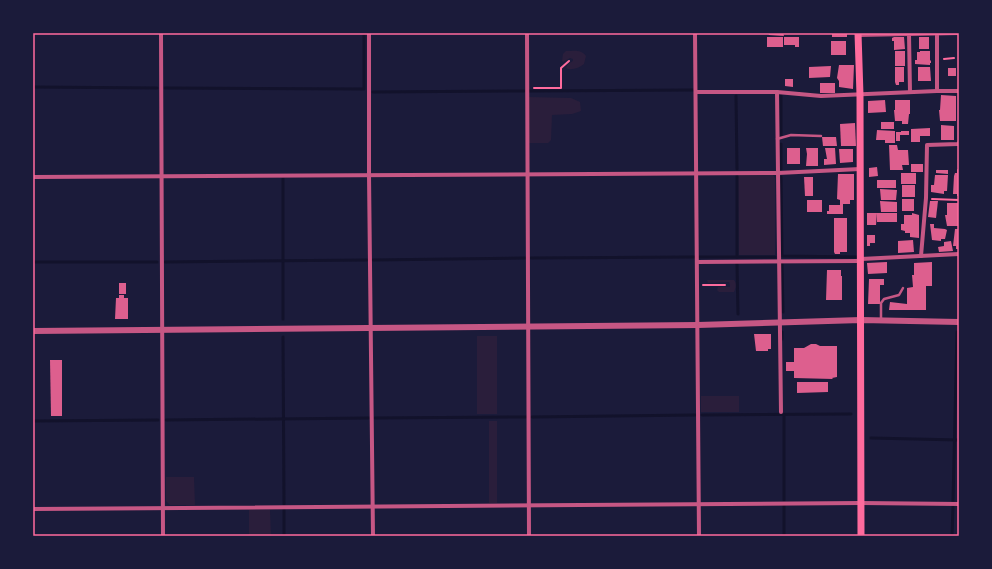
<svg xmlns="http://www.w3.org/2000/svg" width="992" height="569" font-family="Montserrat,sans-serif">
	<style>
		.green { fill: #2a1e3b }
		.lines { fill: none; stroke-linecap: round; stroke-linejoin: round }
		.stream { stroke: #12122b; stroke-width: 3 }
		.building { fill: #dd5f8e }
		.path { stroke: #ff6b9d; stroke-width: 2 }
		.service { stroke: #c65784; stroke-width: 2.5 }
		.minor { stroke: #c65784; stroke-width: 4 }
		.tertiary { stroke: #c65784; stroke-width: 6 }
		.secondary { stroke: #ff6b9d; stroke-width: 7 }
		.neatline { fill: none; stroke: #ff6b9d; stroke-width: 1.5 }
	</style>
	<rect width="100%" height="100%" fill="#1b1b3a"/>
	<g class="green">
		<path d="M566 51C574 51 581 49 586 56L584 64C579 68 571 71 566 68L568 64 573 61V59L570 58 563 62 562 61 563 54Z"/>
		<path d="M529 97 571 98 580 102 581 111 572 114 552 115 551 140 548 143H529Z"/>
		<path d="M738 175H773L775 178V255H739Z"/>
		<path d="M707 280H734C737 283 736 288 734 292H719L717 290 718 287H730V285L729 282 708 283Z"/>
		<rect x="477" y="336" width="20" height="78"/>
		<rect x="701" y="396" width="38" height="16"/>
		<rect x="489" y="421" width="8" height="82"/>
		<path d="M166 477H194L195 505H170L166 501Z"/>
		<path d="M249 510H270L271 536H249Z"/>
	</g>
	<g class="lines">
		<g class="stream">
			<path d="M33 87 157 88"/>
			<path d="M165 88 364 89V33"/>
			<path d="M529 91 693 90"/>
			<path d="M373 92 524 91"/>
			<path d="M736 96 737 169"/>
			<path d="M781 96V135"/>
			<path d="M781 144V169"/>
			<path d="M737 176V257"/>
			<path d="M781 177 782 256 856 257"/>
			<path d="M283 179V319"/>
			<path d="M699 257H775"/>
			<path d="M531 258 694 257"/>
			<path d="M373 260 525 258"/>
			<path d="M33 262H157"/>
			<path d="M165 262 367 260"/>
			<path d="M737 264 738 314"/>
			<path d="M782 264 783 312"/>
			<path d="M782 332V339"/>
			<path d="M283 337 284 504"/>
			<path d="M702 415 851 414"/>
			<path d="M784 415V500"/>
			<path d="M532 417 695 415"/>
			<path d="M375 418 526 417"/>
			<path d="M166 420 369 418"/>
			<path d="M33 421 158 420"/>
			<path d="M871 438 959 440"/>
			<path d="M953 502 957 332"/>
			<path d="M784 506V536"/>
			<path d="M284 510V536"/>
			<path d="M952 536 953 507"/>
		</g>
	</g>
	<g class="building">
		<path d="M768 33H783L784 36 769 35Z"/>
		<rect x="832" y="33" width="15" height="4"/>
		<rect x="767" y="37" width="16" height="10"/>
		<path d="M784 37H799V47H795V45H784Z"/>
		<path d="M894 37H904L905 49 894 50V41H892V38Z"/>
		<rect x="919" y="37" width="10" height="12"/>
		<rect x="831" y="41" width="15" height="14"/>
		<rect x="895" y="51" width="10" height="15"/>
		<path d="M920 51H930V61L931 60V63H930V65L915 64V60H917V52H920Z"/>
		<path d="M839 65H854L853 89 839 87V81L837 78Z"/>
		<path d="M831 66 830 77 809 78V67Z"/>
		<path d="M895 67H904V82H899V85H896L895 82Z"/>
		<path d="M918 67H930L931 81H918Z"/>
		<rect x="948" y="68" width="8" height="8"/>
		<path d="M785 79H793V87L785 86Z"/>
		<rect x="820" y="83" width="15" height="10"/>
		<path d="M941 95 956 96V121H940L939 110H940Z"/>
		<path d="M885 100 886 112 868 113V101Z"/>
		<path d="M895 100H910V114H909L908 124H902V121H895L894 110H895Z"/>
		<rect x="881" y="122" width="13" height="7"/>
		<path d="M855 123 856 146H841L840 124Z"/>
		<path d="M941 125 954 126V140H941Z"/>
		<path d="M930 128V136H920V142H911V129Z"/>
		<path d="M877 130 895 131V143H885V140H876Z"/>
		<path d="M901 131H909V135H900V141H896V132H901Z"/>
		<path d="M822 137H836L837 146H823Z"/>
		<path d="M889 145H897L898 150H908L909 165H902L903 170H890Z"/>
		<rect x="787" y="148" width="13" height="16"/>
		<path d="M806 148H818V166H806L807 154Z"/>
		<path d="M825 148H835L836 164 824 165V159H827Z"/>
		<path d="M839 149H853V162L840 163Z"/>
		<rect x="911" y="164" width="12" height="8"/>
		<path d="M877 167 878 176 869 177V168Z"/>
		<path d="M957 169 959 170V196H957V194H953L954 176 955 173H957Z"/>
		<path d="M936 170H948V174L936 173Z"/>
		<rect x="901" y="173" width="15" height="11"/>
		<path d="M838 174H854V200H850V204H843V214H827V211H829V205H840V200L837 199Z"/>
		<path d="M935 175H948L947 191H944V194L931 192V185H934Z"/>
		<path d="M804 177H813V196H805Z"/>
		<rect x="877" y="180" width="19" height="8"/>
		<rect x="902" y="185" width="13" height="12"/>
		<path d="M880 189 897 190 896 200H881Z"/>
		<rect x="902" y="199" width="12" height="12"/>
		<rect x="807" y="200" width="15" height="12"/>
		<path d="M880 201 897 202V212H881Z"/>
		<path d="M930 201H938L936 218 928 217Z"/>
		<path d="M947 203H959V226H947L945 215H947Z"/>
		<path d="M867 213H877L876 225H867Z"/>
		<rect x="877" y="213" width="20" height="9"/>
		<path d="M912 213 919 215V238L910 237V233H905V231L901 230V224H904V215H912Z"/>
		<path d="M834 218H847V252H840V254H835L834 252Z"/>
		<path d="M930 224H934V228L945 229 947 230 945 239H941V241L932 240Z"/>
		<path d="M955 229H959V249H956V246H953Z"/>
		<path d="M867 235H875V243H870V246H867Z"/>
		<path d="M913 240 914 252 898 253V241Z"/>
		<path d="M951 241 953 251 939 252 938 247 944 246V242Z"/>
		<path d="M887 262V273L868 274 867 263Z"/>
		<path d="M932 262V286H926V310H889L890 302 907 304V288L913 287 912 275H914V263Z"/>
		<path d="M827 270H841V276H842V300H826Z"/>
		<path d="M869 279H884V285H880V304H868Z"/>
		<rect x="119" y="283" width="7" height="11"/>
		<path d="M119 295H124V298H128V319H115L116 298H119Z"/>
		<path d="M754 334H771V349H768V351H756Z"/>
		<path d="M811 344H816L820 346H837V377L832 378 833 379 794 378V371H786V362H794V348H804Z"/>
		<path d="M50 360H62V416H51Z"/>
		<path d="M797 382H828V392L797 393Z"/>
	</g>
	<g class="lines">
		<g class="path">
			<path d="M944 59 954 58"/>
			<path d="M534 88H561V68L569 61"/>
			<path d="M932 199 959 200"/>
			<path d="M703 285H725"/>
		</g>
		<g class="service">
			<path d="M777 139 791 135 821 136"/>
			<path d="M881 320V303L884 299 899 295 903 288"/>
		</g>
		<g class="minor">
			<path d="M161 33 163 536"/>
			<path d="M369 33V175L373 536"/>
			<path d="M527 33 529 536"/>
			<path d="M695 33 699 536"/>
			<path d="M937 33V91"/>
			<path d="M909 34 910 92"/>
			<path d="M858 35 959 33"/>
			<path d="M696 92H777L821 96 937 91H959"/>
			<path d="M777 92 781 412"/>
			<path d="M33 177 778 173 860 169"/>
			<path d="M921 256 926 198 927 145 958 144 959 143"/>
			<path d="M861 259 959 254"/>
			<path d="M697 262 861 261"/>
			<path d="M33 509 861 503 959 504"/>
		</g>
		<path class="tertiary" d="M33 331 698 325 861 320 959 322"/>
		<path class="secondary" d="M858 33 860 95 861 536"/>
	</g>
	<rect width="992" height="569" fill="none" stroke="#1b1b3a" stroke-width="68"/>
	<rect x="34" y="34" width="924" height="501" class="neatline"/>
</svg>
